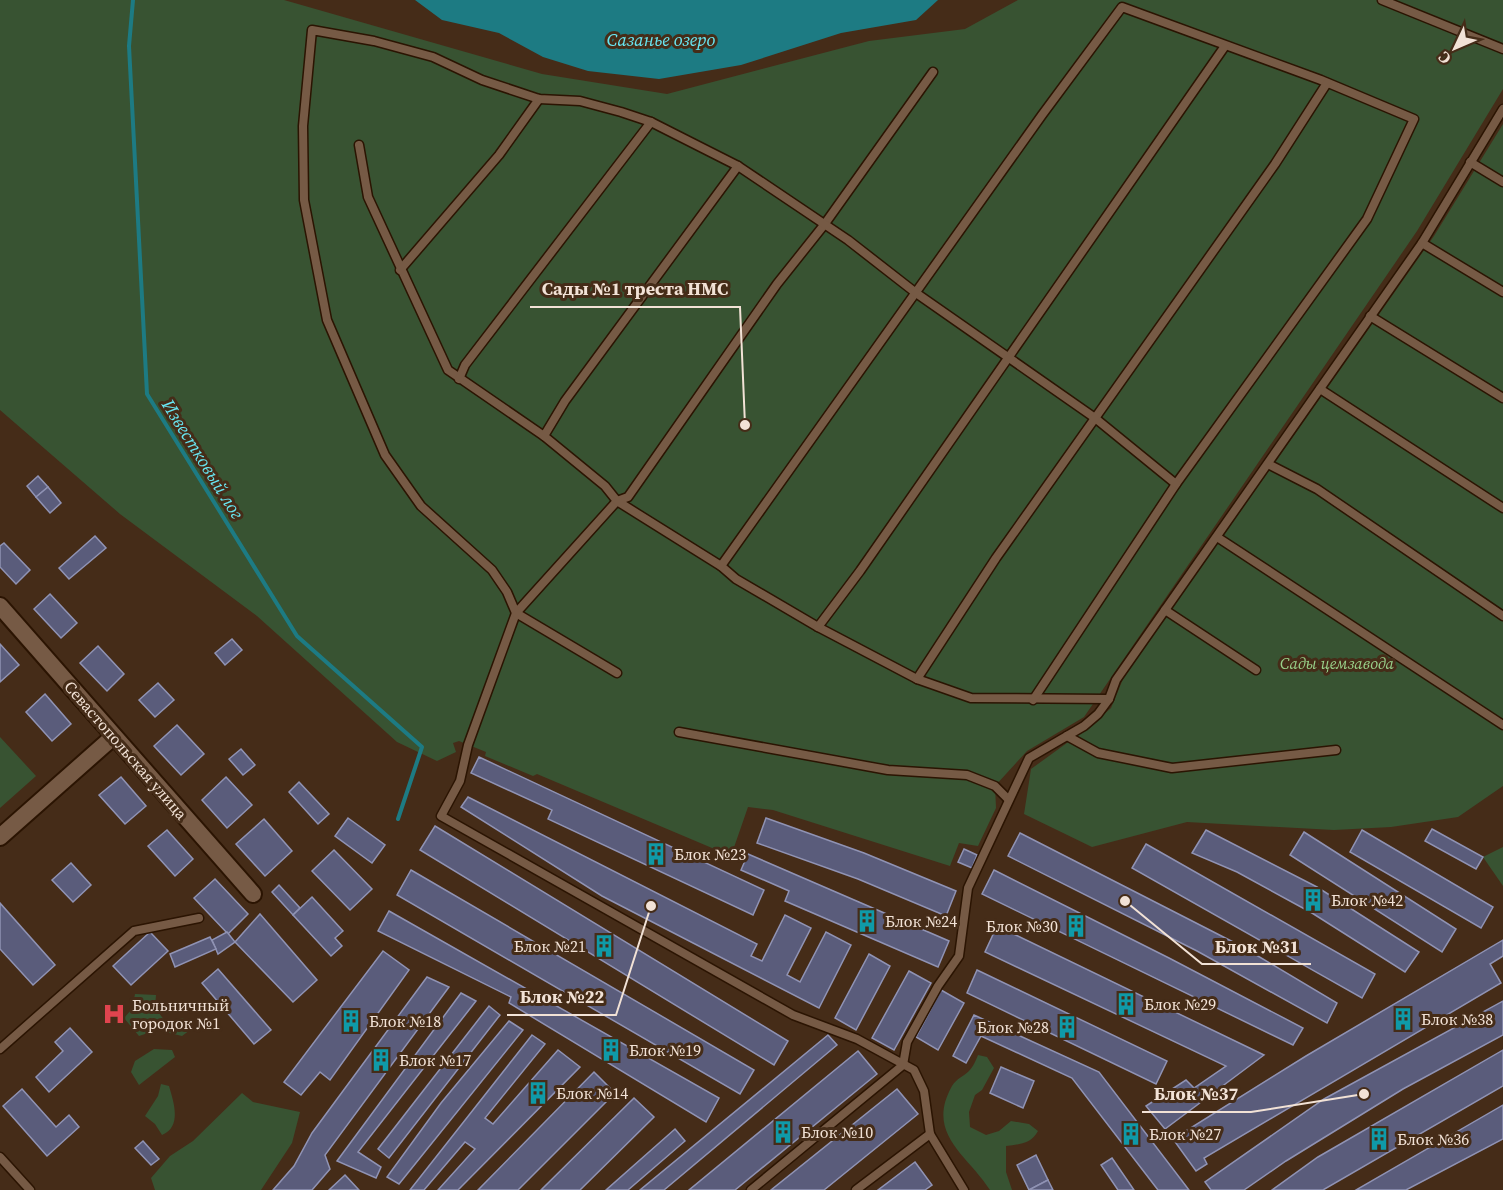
<svg xmlns="http://www.w3.org/2000/svg" width="1503" height="1190" font-family="'Source Serif 4',serif">
	<style>
		.green { fill: #385332 }
		.water { fill: #1d7b83 }
		.lines { fill: none; stroke-linecap: round; stroke-linejoin: round }
		.stream { stroke: #1d7b83; stroke-width: 4 }
		.building { fill: #5a5c7b; stroke: #9093b4; stroke-width: 1.5 }
		.service-casing { stroke: #2b1402; stroke-width: 11 }
		.minor-casing { stroke: #2b1402; stroke-width: 20 }
		.service { stroke: #765a45; stroke-width: 8 }
		.minor { stroke: #765a45; stroke-width: 16 }
		.labels { text-anchor: middle; dominant-baseline: central; stroke-width: 6; stroke-linejoin: round; paint-order: stroke }
		.park-label { font-size: 16px; font-style: italic; fill: #98d18a; stroke: #452c18 }
		.street-label { font-size: 16px; fill: #f2e2d6; stroke: #452c18 }
		.poi-label { font-size: 16px; fill: #f2e2d6; stroke: #452c18; text-anchor: start }
		.water-label { font-size: 18px; font-style: italic; fill: #68e7f3; stroke: #452c18 }
		.leader { fill: none; stroke: #f2e2d6; stroke-width: 2 }
		.callout-dot { fill: #f2e2d6; stroke: #452c18; stroke-width: 2 }
		.callout-label { font-size: 18px; text-anchor: middle; font-weight: bold; fill: #f2e2d6; stroke: #452c18; stroke-width: 6; stroke-linejoin: round; paint-order: stroke }
	</style>
	<rect width="100%" height="100%" fill="#452c18"/>
	<g class="green">
		<path d="M0 0H284L542 74 667 94 869 41 965 29 1018 0H1503V89L1417 231 1084 717 1027 751 995 786 996 808 978 846 959 843 950 866 773 810 748 807 731 856 537 774 533 776 485 756 486 752 459 741 453 743 456 752 437 761 397 742 257 616 120 514 0 410Z"/>
		<path d="M1503 124V786L1458 817 1391 827 1334 830 1187 822 1092 847 1024 814 1031 769 1089 727 1111 708 1123 679 1434 236Z"/>
		<path d="M0 737 36 776 0 808Z"/>
		<path d="M1503 847V886L1483 857Z"/>
		<path d="M135 994 156 995 155 1008 165 1021 185 1018 190 1030 182 1036 157 1030 139 1036 124 1018 132 1009Z"/>
		<path d="M154 1049 172 1050 175 1057 139 1085 131 1072 135 1061Z"/>
		<path d="M978 1055 987 1057 994 1068 982 1090 975 1095 969 1112 970 1127 986 1135 999 1131 1011 1121 1029 1124 1038 1131C1031 1144 1020 1144 1006 1146V1172L1012 1190H990C968 1155 925 1134 952 1086 957 1078 963 1077 969 1071 973 1067 976 1060 978 1055Z"/>
		<path d="M161 1084 169 1086C174 1103 182 1127 162 1135L155 1124 145 1116 158 1096Z"/>
		<path d="M242 1093 253 1102 300 1112 292 1143 261 1190H155L151 1178 170 1156 193 1141Z"/>
	</g>
	<path class="water" d="M415 0H938L916 20 841 33 741 65 659 79 588 71 543 57 499 33 442 20Z"/>
	<g class="lines">
		<path class="stream" d="M133 0 129 46 147 394 297 636 422 747 398 819"/>
	</g>
	<g class="building">
		<path d="M38 476 48 487 36 497 27 486Z"/>
		<path d="M48 487 61 503 50 513 36 497Z"/>
		<path d="M95 536 106 548 69 579 59 568Z"/>
		<path d="M4 543 30 570 16 584 0 567V546Z"/>
		<path d="M50 594 77 623 61 638 34 609Z"/>
		<path d="M232 639 242 650 225 665 215 653Z"/>
		<path d="M0 644 19 665 0 682Z"/>
		<path d="M98 646 124 674 107 691 80 663Z"/>
		<path d="M158 683 174 700 155 717 139 700Z"/>
		<path d="M45 694 71 724 52 741 26 712Z"/>
		<path d="M177 725 204 754 181 775 154 746Z"/>
		<path d="M241 749 255 765 243 775 229 759Z"/>
		<path d="M479 757 764 890 753 915 548 819 552 810 471 773Z"/>
		<path d="M121 777 146 806 125 824 99 795Z"/>
		<path d="M226 777 252 805 227 828 202 800Z"/>
		<path d="M299 782 329 814 318 824 289 792Z"/>
		<path d="M468 797 757 944 751 956 762 961 785 915 811 928 787 975 800 982 826 932 851 945 819 1008 602 896 461 807Z"/>
		<path d="M348 818 385 845 372 863 335 836Z"/>
		<path d="M766 818 864 853 956 891 946 916 858 879 757 843Z"/>
		<path d="M264 819 292 851 265 876 236 844Z"/>
		<path d="M435 826 788 1041 774 1065 420 850Z"/>
		<path d="M1432 829 1483 857 1476 869 1425 841Z"/>
		<path d="M167 830 193 859 175 876 148 846Z"/>
		<path d="M1206 830 1317 887 1419 952 1405 972 1312 913 1237 872 1192 853Z"/>
		<path d="M1362 830 1493 907 1481 928 1350 852Z"/>
		<path d="M1304 832 1456 929 1442 952 1290 855Z"/>
		<path d="M1020 833 1241 946 1337 1003 1327 1023 1197 951 1008 856Z"/>
		<path d="M1146 844 1375 974 1362 998 1132 868Z"/>
		<path d="M964 849 977 855 972 868 958 862Z"/>
		<path d="M334 850 372 889 350 910 312 871Z"/>
		<path d="M748 854 949 941 938 967 785 901 789 891 741 870Z"/>
		<path d="M71 863 91 885 73 902 52 880Z"/>
		<path d="M411 870 754 1070 740 1094 397 895Z"/>
		<path d="M994 870 1169 958 1303 1028 1293 1045 982 894Z"/>
		<path d="M215 879 248 914 228 934 194 898Z"/>
		<path d="M279 885 300 908 293 915 272 892Z"/>
		<path d="M312 897 343 931 335 938 342 946 331 956 293 915Z"/>
		<path d="M0 903 55 965 33 985 0 949Z"/>
		<path d="M389 911 719 1098 706 1122 509 1003 511 997 378 931Z"/>
		<path d="M260 914 317 980 293 1002 235 942Z"/>
		<path d="M997 926 1264 1055 1165 1129 1146 1106 1186 1080 1194 1088 1226 1066 985 952Z"/>
		<path d="M150 932 168 951 131 985 113 966Z"/>
		<path d="M227 932 235 942 218 954 212 940Z"/>
		<path d="M210 937 216 949 175 967 170 954Z"/>
		<path d="M1503 940V956L1490 964 1501 983 1204 1158 1207 1164 1196 1171 1173 1139 1306 1056Z"/>
		<path d="M383 951 409 970 330 1080 320 1072 301 1095 284 1082Z"/>
		<path d="M869 954 890 966 856 1030 835 1018Z"/>
		<path d="M218 969 271 1030 254 1044 202 983Z"/>
		<path d="M977 970 1167 1061 1156 1084 967 993Z"/>
		<path d="M909 971 931 983 894 1050 872 1038Z"/>
		<path d="M427 977 449 987 325 1155 330 1169 312 1190H273L294 1166 312 1133Z"/>
		<path d="M941 990 964 1003 938 1050 916 1037Z"/>
		<path d="M461 993 476 1001 358 1152 381 1167 376 1178 337 1161Z"/>
		<path d="M1503 1001V1035L1403 1089 1286 1161 1244 1190H1211L1205 1182 1324 1099Z"/>
		<path d="M489 1006 500 1015 389 1158 378 1149Z"/>
		<path d="M974 1015 1099 1072 1189 1190H1158L1072 1078 981 1036 966 1063 953 1056Z"/>
		<path d="M509 1021 523 1030 399 1184 387 1177 441 1103Z"/>
		<path d="M70 1028 92 1052 49 1092 36 1077 63 1051 55 1042Z"/>
		<path d="M532 1035 545 1044 485 1118 493 1124 558 1050 580 1067 458 1190H438L475 1149 465 1142 424 1190H410Z"/>
		<path d="M828 1035 837 1045 664 1190H640Z"/>
		<path d="M1503 1050V1086L1323 1190H1272L1318 1157Z"/>
		<path d="M858 1051 877 1074 735 1190H689Z"/>
		<path d="M1001 1067 1034 1081 1023 1108 990 1093Z"/>
		<path d="M594 1072 615 1093 518 1190H478Z"/>
		<path d="M22 1089 56 1127 69 1115 79 1127 47 1156 3 1106Z"/>
		<path d="M897 1089 918 1114 824 1190H771Z"/>
		<path d="M634 1098 654 1117 580 1190H541Z"/>
		<path d="M1503 1105V1139L1406 1190H1356Z"/>
		<path d="M675 1129 685 1141 628 1190H606Z"/>
		<path d="M143 1141 159 1159 151 1165 135 1148Z"/>
		<path d="M1036 1155 1048 1180 1029 1190 1017 1165Z"/>
		<path d="M1112 1158 1134 1190H1118L1101 1165Z"/>
		<path d="M915 1162 932 1185 925 1190H878Z"/>
		<path d="M345 1175 359 1190H329Z"/>
		<path d="M1048 1180 1053 1190H1029Z"/>
	</g>
	<g class="lines">
		<g class="service-casing">
			<g id="service">
				<path d="M1382 0 1503 49"/>
				<path d="M933 72 824 225 777 284 628 497 617 501 516 613 468 745 460 781 441 816 793 1015 857 1039 914 1070 924 1091 930 1134 964 1190"/>
				<path d="M359 145 368 197 448 370 544 436 605 486 617 501 721 566 736 579 818 627 917 679 971 698 1109 699"/>
				<path d="M1470 162 1503 182"/>
				<path d="M1422 243 1503 292"/>
				<path d="M400 270 499 155 539 99"/>
				<path d="M1370 316 1503 398"/>
				<path d="M459 379 465 365 651 122"/>
				<path d="M1320 389 1503 508"/>
				<path d="M544 436 565 401 738 166"/>
				<path d="M1268 464 1317 489 1503 616"/>
				<path d="M1217 537 1503 725"/>
				<path d="M721 566 1042 115 1122 7 1321 80 1414 119 1367 219 1176 484 1033 700"/>
				<path d="M1165 610 1256 670"/>
				<path d="M818 627 860 571 1225 46"/>
				<path d="M617 673 516 613 507 592 492 570 421 506 385 455 327 320 304 200 303 126 312 30 374 41 433 57 482 80 539 99 580 101 621 112 651 122 738 166 848 240 916 293 1095 418 1176 484"/>
				<path d="M917 679 996 558 1275 164 1327 83"/>
				<path d="M679 732 888 770 967 775 995 786 1008 799"/>
				<path d="M1067 736 1098 753 1172 768 1336 750"/>
				<path d="M0 1049 134 931 199 918"/>
				<path d="M0 1157 30 1190"/>
				<path d="M751 1190 903 1065 907 1042 938 986 959 956 968 888 1029 758 1084 726 1098 714 1109 699 1116 680 1422 243 1503 109"/>
				<path d="M856 1190 930 1134"/>
			</g>
		</g>
		<g class="minor-casing">
			<g id="minor">
				<path d="M0 606 253 894"/>
				<path d="M0 837 113 737"/>
			</g>
		</g>
		<use href="#service" class="service"/>
		<use href="#minor" class="minor"/>
	</g>
	<defs>
		<g id="building-bare" transform="scale(1.8)"><path d="M-4-6H4V6H1V3H-1V6H-4ZM-2.5-4.3h1.7v1.8h-1.7ZM.8-4.3h1.7v1.8H.8ZM-2.5-1h1.7V.8h-1.7ZM.8-1h1.7V.8H.8Z" fill="#0f9aa8" stroke="#452c18" stroke-width="2.5" paint-order="stroke"/></g>
		<g id="hospital-bare" transform="scale(1.8)"><path d="M-5-5h3v3.5h4V-5h3V5h-3V1.5h-4V5h-3Z" fill="#e0444e" stroke="#452c18" stroke-width="2.5" paint-order="stroke"/></g>
	</defs>
	<g fill-rule="evenodd">
		<use href="#building-bare" x="656" y="854"/>
		<use href="#building-bare" x="1313" y="900"/>
		<use href="#building-bare" x="867" y="921"/>
		<use href="#building-bare" x="1076" y="926"/>
		<use href="#building-bare" x="604" y="946"/>
		<use href="#building-bare" x="1126" y="1004"/>
		<use href="#hospital-bare" x="114" y="1014"/>
		<use href="#building-bare" x="1403" y="1019"/>
		<use href="#building-bare" x="351" y="1021"/>
		<use href="#building-bare" x="1067" y="1027"/>
		<use href="#building-bare" x="611" y="1050"/>
		<use href="#building-bare" x="381" y="1060"/>
		<use href="#building-bare" x="538" y="1093"/>
		<use href="#building-bare" x="783" y="1132"/>
		<use href="#building-bare" x="1131" y="1134"/>
		<use href="#building-bare" x="1379" y="1139"/>
	</g>
	<g class="labels">
		<g class="park-label">
			<text x="1337" y="663">Сады цемзавода</text>
		</g>
		<g class="street-label">
			<text transform="translate(126 750) rotate(49)">Севастопольская улица</text>
		</g>
		<g class="poi-label">
			<text x="674" y="854">Блок №23</text>
			<text x="1331" y="900">Блок №42</text>
			<text x="885" y="921">Блок №24</text>
			<text x="1058" y="926" text-anchor="end">Блок №30</text>
			<text x="586" y="946" text-anchor="end">Блок №21</text>
			<text x="1144" y="1004">Блок №29</text>
			<text x="132" y="1005">Больничный<tspan x="132" dy="18">городок №1</tspan></text>
			<text x="1421" y="1019">Блок №38</text>
			<text x="369" y="1021">Блок №18</text>
			<text x="1049" y="1027" text-anchor="end">Блок №28</text>
			<text x="629" y="1050">Блок №19</text>
			<text x="399" y="1060">Блок №17</text>
			<text x="556" y="1093">Блок №14</text>
			<text x="801" y="1132">Блок №10</text>
			<text x="1149" y="1134">Блок №27</text>
			<text x="1397" y="1139">Блок №36</text>
		</g>
		<g class="water-label">
			<text x="661" y="39">Сазанье озеро</text>
			<text transform="translate(203 459) rotate(58)">Известковый лог</text>
		</g>
	</g>
	<path class="leader" d="M745 425L740 307H530M1125 901L1202 964H1311M651 906L616 1015H507M1364 1094L1251 1112H1142"/>
	<g class="callout-dot">
		<circle cx="745" cy="425" r="6"/>
		<circle cx="1125" cy="901" r="6"/>
		<circle cx="651" cy="906" r="6"/>
		<circle cx="1364" cy="1094" r="6"/>
	</g>
	<g class="callout-label">
		<text x="635" y="295">Сады №1 треста НМС</text>
		<text x="1257" y="953">Блок №31</text>
		<text x="562" y="1003">Блок №22</text>
		<text x="1196" y="1100">Блок №37</text>
	</g>
	<g transform="translate(1455 48) rotate(226)" stroke="#452c18" stroke-width="4.5" paint-order="stroke">
	<path d="M0-4.5L10 22L0 15L-10 22Z" fill="#f2e2d6"/>
	<text y="-9" font-size="16" font-weight="bold" text-anchor="middle" fill="#f2e2d6">С</text>
	</g>
</svg>
